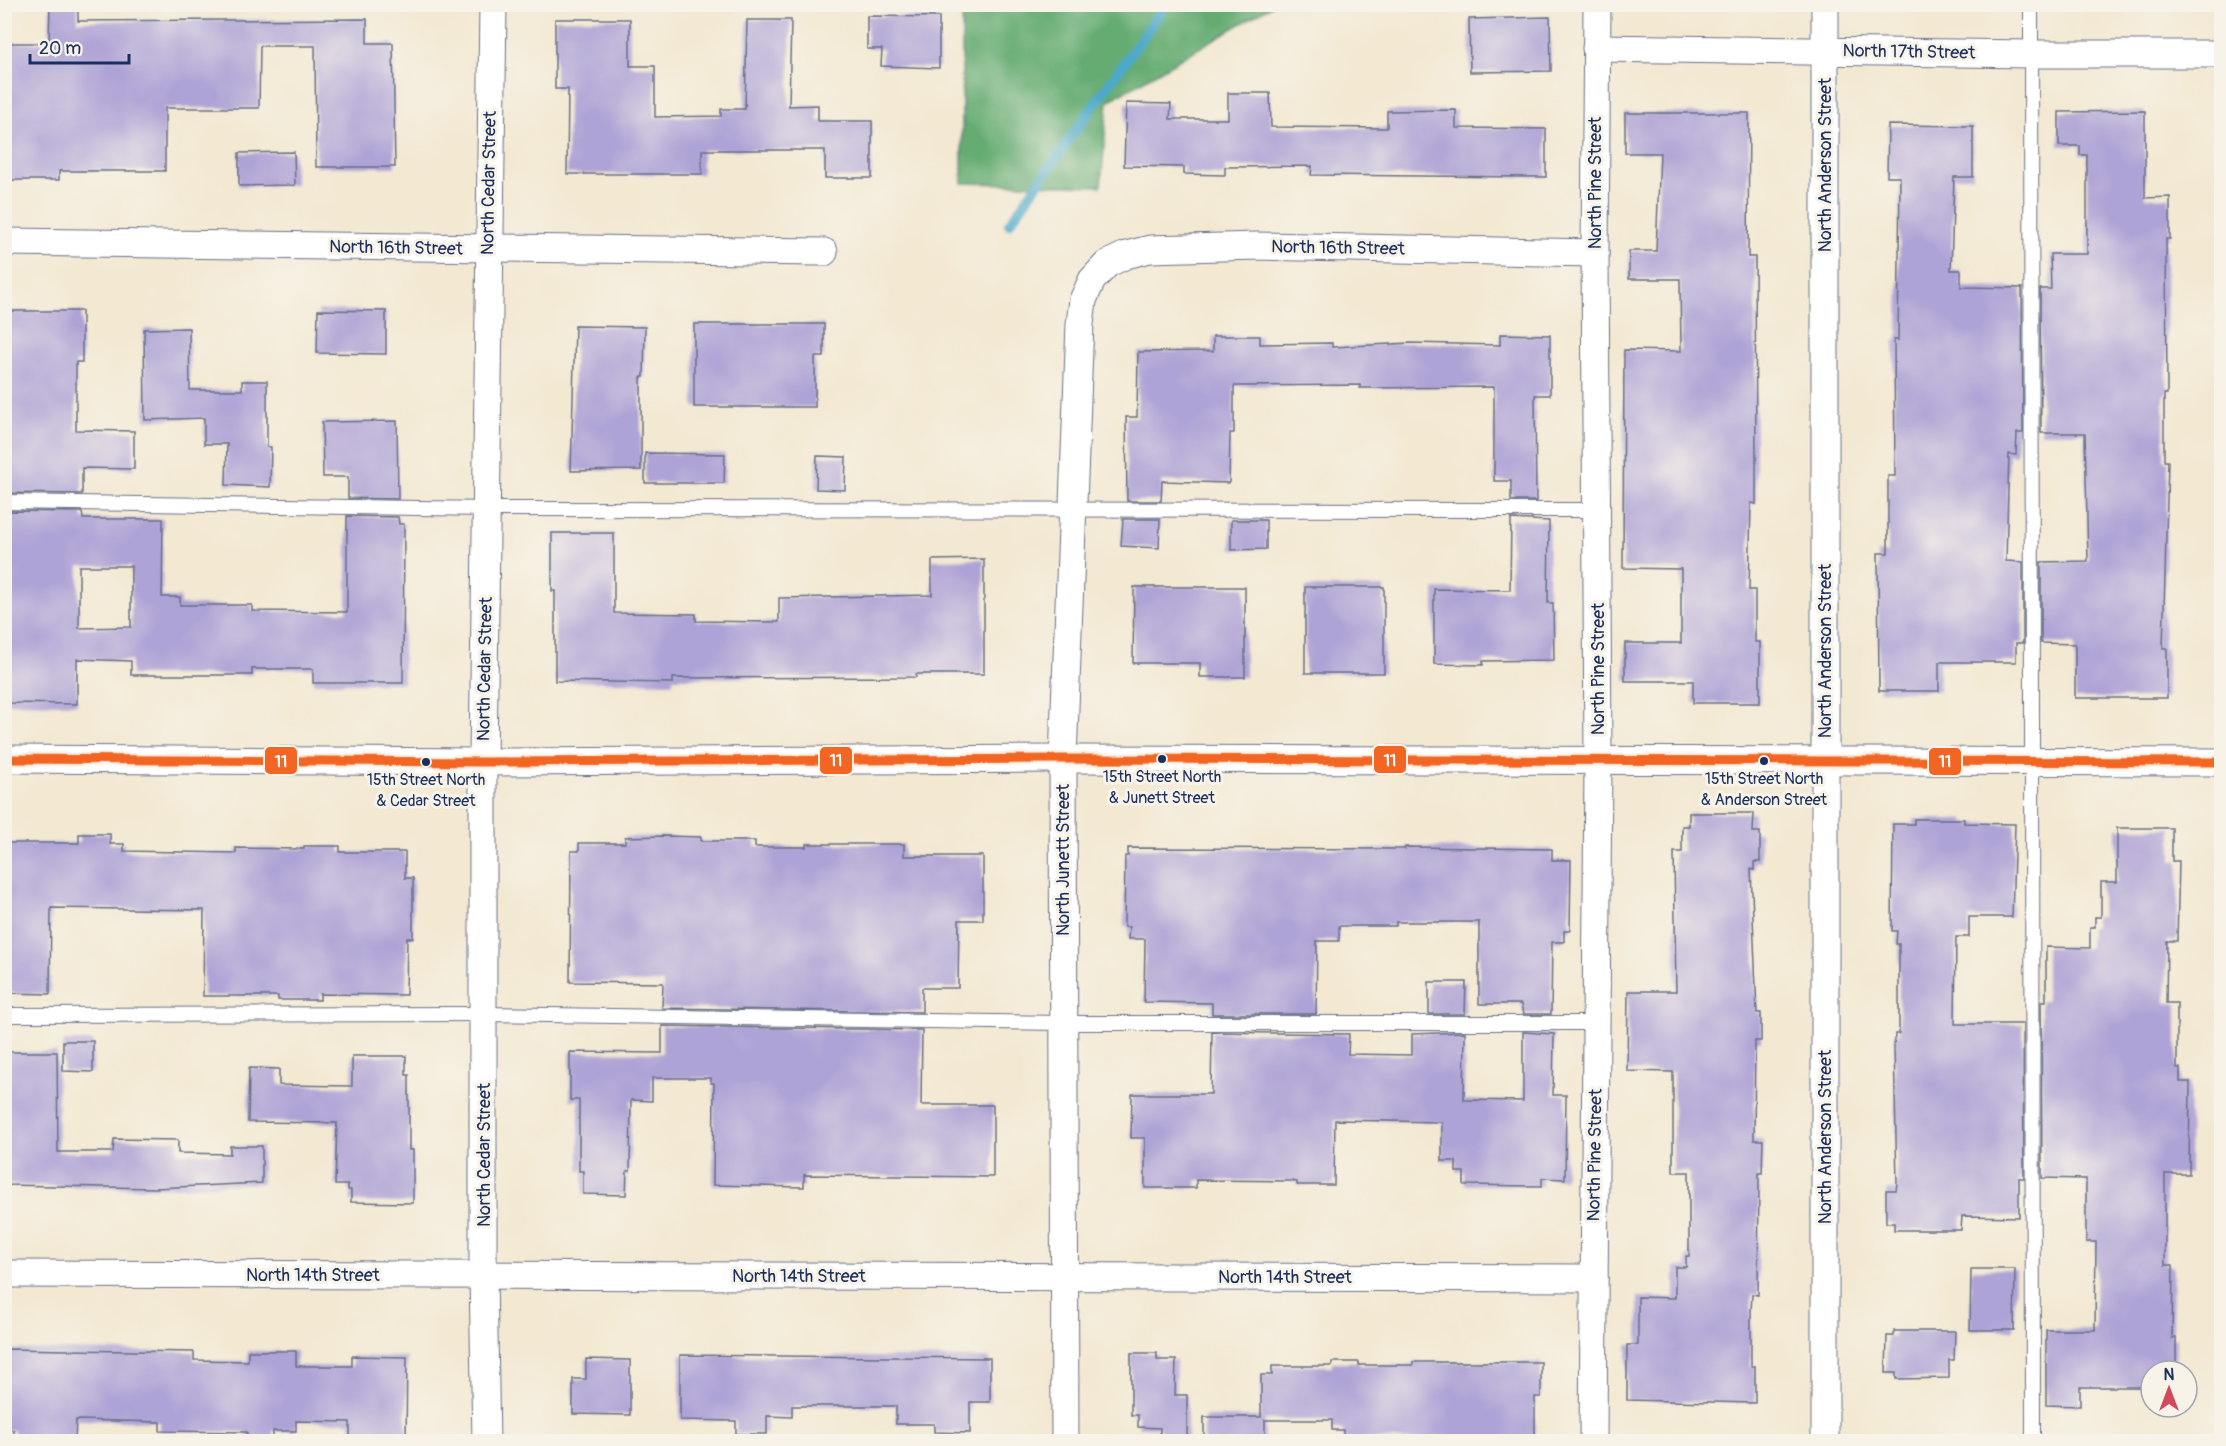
<svg xmlns="http://www.w3.org/2000/svg" width="2226" height="1446" font-family="Pangolin,sans-serif">
	<style>
		.forest { fill: #65ac72; stroke: #406e68; stroke-width: 1.5 }
		.lines { fill: none; stroke-linecap: round; stroke-linejoin: round }
		.stream { stroke: #4ca9ca; stroke-width: 10 }
		.building { fill: #aea3d6; fill-rule: evenodd }
		.service-casing { stroke: #677087; stroke-width: 16 }
		.minor-casing { stroke: #677087; stroke-width: 29 }
		.service { stroke: #fff; stroke-width: 14 }
		.minor { stroke: #fff; stroke-width: 27 }
		.bus-1-casing { stroke: #f7f3e8; stroke-width: 14 }
		.bus-1 { stroke: #f26522; stroke-width: 9 }
		.bus-dot { fill: #1b2f5e; stroke: #f7f3e8; stroke-width: 2 }
		.labels { text-anchor: middle; dominant-baseline: central; stroke-width: 6; stroke-linejoin: round; paint-order: stroke }
		.bus-label { font-size: 16px; fill: #1b2f5e; stroke: #f7f3e8 }
		.street-label { font-size: 18px; fill: #1b2f5e; stroke: #f7f3e8 }
		.line-badge { stroke: #f7f3e8; stroke-width: 2 }
		.badge-label { font-size: 16px; text-anchor: middle; font-weight: bold; fill: #fff }
	</style>
	<rect width="100%" height="100%" fill="#f7f3e8"/>
	<filter id="ink" filterUnits="userSpaceOnUse"><feTurbulence type="fractalNoise" baseFrequency=".0167" numOctaves="2"/><feDisplacementMap in="SourceGraphic" scale="12" xChannelSelector="R" yChannelSelector="G"/><feConvolveMatrix kernelMatrix="1 2 1 2 8 2 1 2 1" color-interpolation-filters="sRGB"/></filter>
	<filter id="wash" filterUnits="userSpaceOnUse"><feTurbulence type="fractalNoise" baseFrequency=".008" numOctaves="4" result="noise"/><feDisplacementMap in="SourceGraphic" scale="24" xChannelSelector="R" yChannelSelector="G"/><feGaussianBlur stdDeviation="1.35" result="paint"/><feColorMatrix in="noise" values="0 0 0 0 0 0 0 0 0 0 0 0 0 0 0 0 0 1.4 0 .05"/><feComposite in="paint" operator="in"/></filter>
	<g filter="url(#wash)">
		<rect width="100%" height="100%" fill="#f3e8d2"/>
		<path class="forest" d="M962 5V4L1273 5 1108 101 1101 186 962 183Z"/>
		<g class="lines">
			<path class="stream" d="M1009 224 1166 4"/>
		</g>
		<g id="blocks">
			<g class="building">
				<path d="M50 4H78V21L367 19V43H393L395 167H316L315 46H260L259 108H165V171H59V180H4V43H49Z"/>
				<path d="M867 16 939 17V68L881 66 882 49H867Z"/>
				<path d="M1550 17 1551 71 1470 72 1469 19Z"/>
				<path d="M555 19H630V66H655V117L721 116V109H745L747 20H791L789 106 818 105V121H872V178H825V150H702V174H567L568 89H555Z"/>
				<path d="M1228 93H1270L1271 127 1387 128V111L1456 110V128L1546 129V177L1311 175 1312 166 1225 167V175L1184 174V167L1124 166 1126 103 1171 104 1170 119H1228Z"/>
				<path d="M2145 111V198L2170 197V239H2166L2167 394H2164V461H2168L2163 648H2167V698H2075V644L2041 643V562L2088 561 2085 433H2041L2040 289H2051L2050 254H2087V155H2080V146H2059V112Z"/>
				<path d="M1625 113H1749L1748 257H1755L1756 459V504L1751 503 1749 590H1755V642H1760V703H1693V681H1625V643H1681V569L1623 568 1624 350 1681 351 1680 279H1629V251H1656L1660 153H1625Z"/>
				<path d="M1888 125 1973 126V177H1954L1951 270H1961V287L2022 288 2023 433H2017L2016 455 2009 454 2006 561 2023 562V643H2016V662H1939V691H1879L1878 553H1888V476H1895L1894 340H1898L1900 177H1887Z"/>
				<path d="M294 152 295 185 239 186V153Z"/>
				<path d="M318 310 386 311V354L317 353Z"/>
				<path d="M4 311H82V362H76V430L134 431V469L82 468V494L5 493Z"/>
				<path d="M694 324H824V357H815V407H694Z"/>
				<path d="M575 326 645 327 644 377H641V470L571 471Z"/>
				<path d="M189 328 190 390H242V381H267V447H271L270 487 226 485 227 444H204V418L145 420 144 329Z"/>
				<path d="M1500 334 1550 335V395H1535L1536 501H1511V481H1494V387L1360 388V385L1234 386V433H1230L1229 483 1162 481 1161 501H1127L1126 417H1137L1138 352 1213 351V336H1260V344L1332 343V347L1411 343 1500 345Z"/>
				<path d="M397 421 398 499 348 498V477H323L322 422Z"/>
				<path d="M645 453 725 454 724 483H645Z"/>
				<path d="M817 456 846 457 845 490 816 489Z"/>
				<path d="M5 511 82 512 83 519H163L162 597H180V605H252V611L347 612V516L398 517 399 524H404L403 683H313V669H252V675H131V661L77 659V704L4 703ZM79 566H131V627L79 628Z"/>
				<path d="M1123 519H1160L1159 548 1121 546Z"/>
				<path d="M1511 519 1549 521 1548 603H1553L1554 660 1483 661V665L1434 664V589L1510 590Z"/>
				<path d="M1231 520H1266V549L1231 550Z"/>
				<path d="M552 533H614V613L696 614V621L779 622V598L932 595V560L984 559V674H916V677L673 678V683L555 681V591H552Z"/>
				<path d="M1134 587H1245V677H1200V663H1133Z"/>
				<rect x="1305" y="587" width="79" height="86"/>
				<path d="M1689 813H1754L1753 832H1760V862H1754V870L1751 869 1757 1013H1761V1041H1755L1754 1140H1763L1762 1173H1759L1758 1295 1752 1294 1751 1311V1366H1755V1403L1627 1400V1345H1638V1297L1675 1298V1267H1686V1256H1689V1172H1673V1072L1627 1071 1628 991H1676L1674 852H1682V826H1689Z"/>
				<path d="M1914 819H1964V823L2015 824 2012 917H1969V937H1956L1955 1024H2023L2024 1178H2019V1217L1962 1216 1961 1230H1894V1223H1886V1190H1896L1897 1184 1894 1045 1895 1034H1899V944H1896L1897 931H1892L1893 824H1914Z"/>
				<path d="M2117 828H2172V861H2179L2177 941H2167L2166 1003H2177V1068H2180V1082H2190L2189 1174H2165V1265H2173L2172 1338H2176V1371H2151V1387H2080V1406L2046 1405V1330H2095L2096 1242H2086V1179L2042 1178 2041 1001H2046V947L2090 948V927H2095V917H2101V882H2117Z"/>
				<path d="M79 834H110V844H124V851L236 853V848L304 849V846H340V852H405V878H413V938H407L406 995 320 994V1000H278V996H203L204 910 51 908 50 994 4 993V843H79Z"/>
				<path d="M665 836 701 837V841H755V847H806V844H904V856H983V920H959L958 988H922V1012L662 1008 663 983 570 982 571 851H579V843H625V837Z"/>
				<path d="M1405 847 1552 849V860H1571L1570 931H1564V942H1552L1551 1014H1523L1521 1004H1479V922H1396V926H1339V941H1317L1316 1014H1212V1003L1144 1002 1145 939H1128L1129 927H1124L1125 856H1128V848L1405 849Z"/>
				<path d="M1429 982H1466L1465 1014H1429Z"/>
				<path d="M662 1026 922 1030 921 1105H993V1177L804 1175V1187L713 1185 714 1083H711V1078H652V1101L631 1100 630 1171H627L626 1195 583 1194V1171H579V1100H570V1052L662 1053Z"/>
				<path d="M1212 1032 1349 1034 1348 1054 1412 1055V1034L1465 1032 1464 1100 1523 1101V1032L1554 1034 1553 1095H1566L1565 1179 1542 1178V1186L1464 1185V1172H1456V1161H1442V1122L1335 1120 1334 1185H1297V1182L1292 1181 1196 1180V1188H1145V1138H1131L1132 1094H1211Z"/>
				<path d="M63 1041H93V1072L63 1071Z"/>
				<path d="M6 1052H57L58 1152H113L114 1139 178 1140V1153L230 1154V1146H262V1183L155 1188 6 1185Z"/>
				<path d="M352 1056H406V1075H409V1150H413V1203L351 1202V1190H348V1185H335L337 1123 248 1122 249 1068 279 1069V1085L352 1086Z"/>
				<path d="M1971 1269H2015L2014 1330H1970Z"/>
				<path d="M1894 1331H1955L1954 1360H1949V1378L1896 1379V1373H1886L1887 1336H1894Z"/>
				<path d="M5 1349 194 1352V1360L248 1361V1351H296V1366H352V1356L407 1357 406 1442H350V1422L296 1421V1431H273V1440H247V1432L160 1431V1422L76 1420 75 1442H14V1430H4Z"/>
				<path d="M1131 1353H1157V1360H1176L1175 1395H1187V1439H1160V1428L1138 1427V1415H1131Z"/>
				<path d="M680 1355 990 1358V1402H970V1433L934 1432V1424H896V1406H792V1417L767 1416V1434H736V1421L680 1420Z"/>
				<path d="M586 1359 630 1360V1415L573 1414V1379H586Z"/>
				<path d="M1332 1362H1359V1365H1413V1362H1541V1397H1535V1442L1343 1439V1430H1332V1420H1265V1442H1204V1417H1261V1375H1272V1366H1332Z"/>
			</g>
		</g>
	</g>
	<g filter="url(#ink)">
		<use href="#blocks" fill-opacity="0" stroke="#677087" stroke-width="1.5"/>
		<g class="lines">
			<g class="service-casing">
				<g id="service">
					<path d="M2031 4 2033 1442"/>
					<path d="M4 502 489 509 1597 510"/>
					<path d="M4 1015 485 1014 1064 1023H1596"/>
				</g>
			</g>
			<g class="minor-casing">
				<g id="minor">
					<path d="M1596 48 2031 54H2222"/>
					<path d="M4 242 824 252"/>
					<path d="M4 759 483 762 1063 759 2222 762"/>
					<path d="M4 1274 1594 1278"/>
					<path d="M486 1442 483 1276V762L493 4"/>
					<path d="M1065 1442 1063 759 1080 324 1083 300 1092 280 1107 264 1126 255 1150 249 1257 246 1595 253"/>
					<path d="M1593 1442 1598 760 1595 253 1597 4"/>
					<path d="M1825 1442V4"/>
				</g>
			</g>
			<use href="#service" class="service"/>
			<use href="#minor" class="minor"/>
			<g class="bus-1-casing">
				<path id="bus-1" d="M4 759 483 762 1063 759 2222 762"/>
			</g>
			<use href="#bus-1" class="bus-1"/>
		</g>
	</g>
	<g class="bus-dot">
		<circle cx="1162" cy="759" r="5"/>
		<circle cx="1764" cy="761" r="5"/>
		<circle cx="426" cy="762" r="5"/>
	</g>
	<g class="labels">
		<g class="bus-label">
			<text x="1162" y="777">15th Street North<tspan x="1162" dy="21">&amp; Junett Street</tspan></text>
			<text x="1764" y="779">15th Street North<tspan x="1764" dy="21">&amp; Anderson Street</tspan></text>
			<text x="426" y="780">15th Street North<tspan x="426" dy="21">&amp; Cedar Street</tspan></text>
		</g>
		<g class="street-label">
			<text transform="translate(1909 52) rotate(1)">North 17th Street</text>
			<text transform="translate(1825 165) rotate(-90)">North Anderson Street</text>
			<text transform="translate(489 183) rotate(-89)">North Cedar Street</text>
			<text transform="translate(1595 183) rotate(-90)">North Pine Street</text>
			<text transform="translate(396 248) rotate(1)">North 16th Street</text>
			<text transform="translate(1338 248) rotate(1)">North 16th Street</text>
			<text transform="translate(1825 651) rotate(-90)">North Anderson Street</text>
			<text transform="translate(485 669) rotate(-89)">North Cedar Street</text>
			<text transform="translate(1598 669) rotate(-90)">North Pine Street</text>
			<text transform="translate(1063 860) rotate(-90)">North Junett Street</text>
			<text transform="translate(1825 1137) rotate(-90)">North Anderson Street</text>
			<text transform="translate(484 1155) rotate(-90)">North Cedar Street</text>
			<text transform="translate(1595 1155) rotate(-89)">North Pine Street</text>
			<text x="313" y="1275">North 14th Street</text>
			<text x="799" y="1276">North 14th Street</text>
			<text x="1285" y="1277">North 14th Street</text>
		</g>
	</g>
	<g class="line-badge">
		<rect x="1373" y="745" width="34" height="29" rx="6" fill="#f26522"/>
		<rect x="819" y="746" width="34" height="29" rx="6" fill="#f26522"/>
		<rect x="264" y="746" width="34" height="29" rx="6" fill="#f26522"/>
		<rect x="1928" y="747" width="34" height="29" rx="6" fill="#f26522"/>
	</g>
	<g class="badge-label">
		<text x="1390" y="766">11</text>
		<text x="836" y="766">11</text>
		<text x="281" y="767">11</text>
		<text x="1945" y="767">11</text>
	</g>
	<rect width="2226" height="1446" fill="none" stroke="#f7f3e8" stroke-width="24"/>
	<g transform="translate(2169 1389)"><circle r="28" fill="#f7f3e8" stroke="#9fa5b1" stroke-width="1.5"/>
	<path d="M0-4.5L10 22L0 15L-10 22Z" fill="#d1495b"/>
	<text y="-9" font-size="16" font-weight="bold" text-anchor="middle" fill="#1b2f5e">N</text>
	</g>
	<path d="M30 54v9h99v-9" fill="none" stroke="#1b2f5e" stroke-width="3"/>
	<text x="39" y="54" font-size="18" fill="#1b2f5e" stroke="#f7f3e8" stroke-width="4.5" paint-order="stroke">20 m</text>
</svg>
